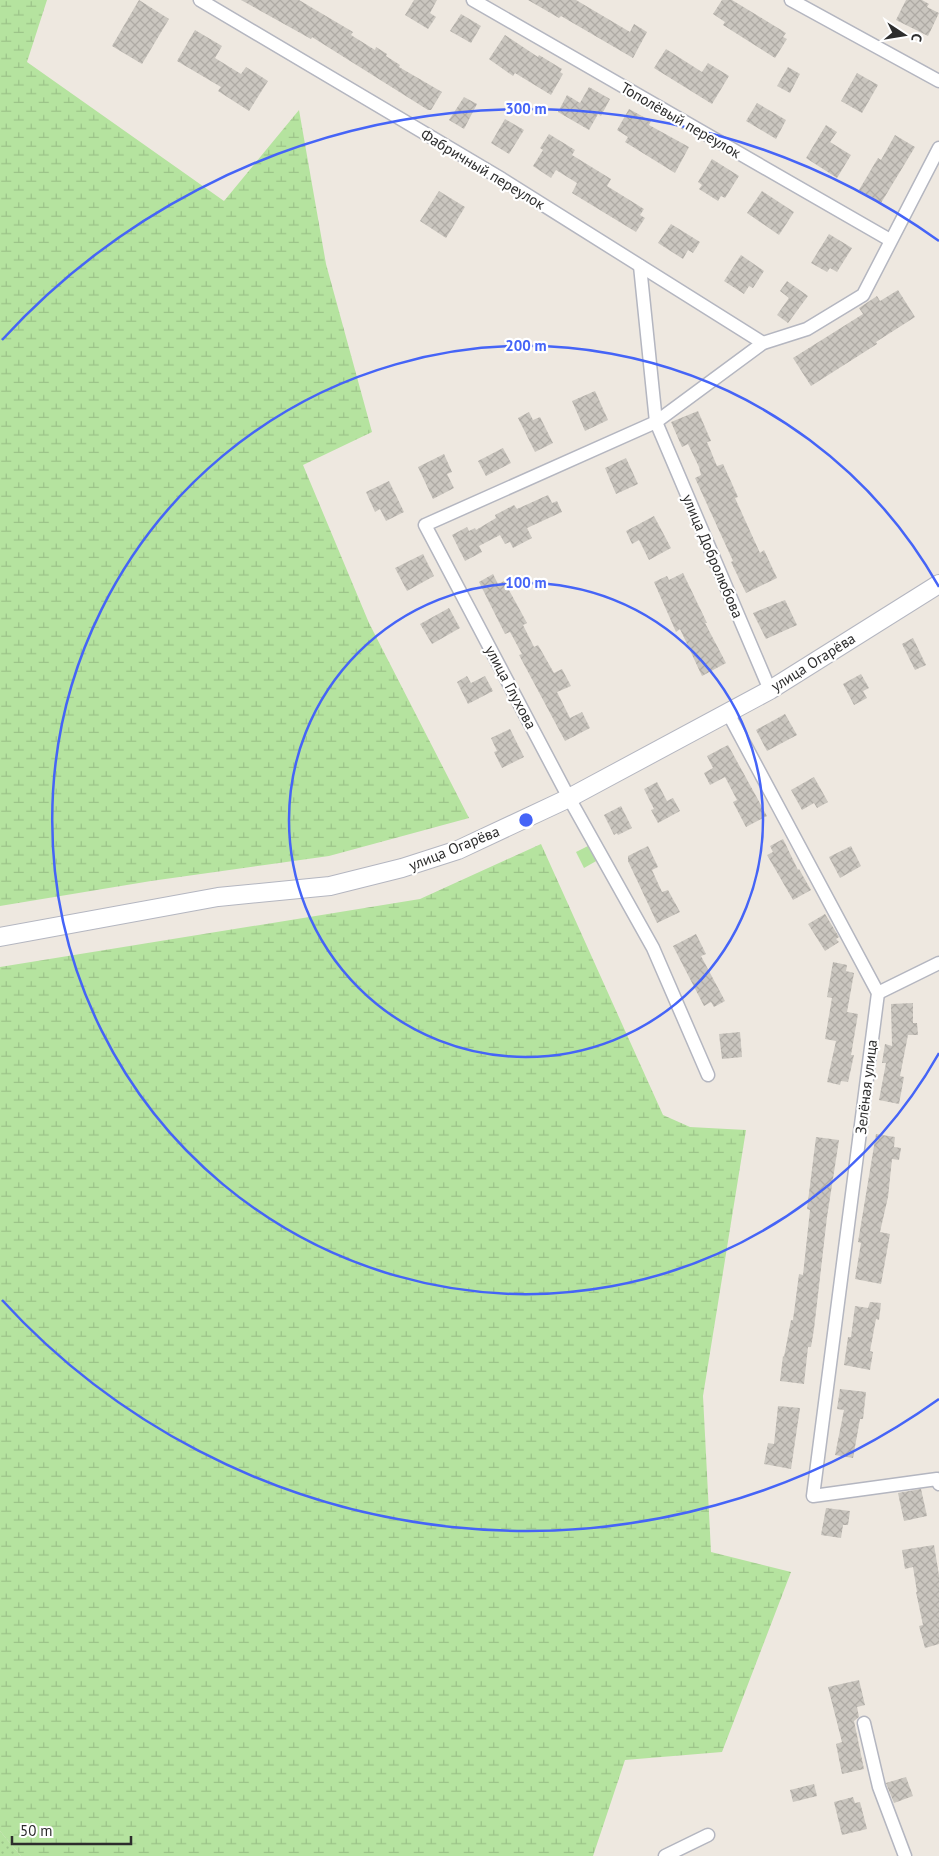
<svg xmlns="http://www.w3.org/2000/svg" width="939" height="1856" font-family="'PT Sans',sans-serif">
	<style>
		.grass { fill: url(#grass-dots) }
		.wetland { fill: url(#wetland-marsh) }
		.park { fill: #b5e39f }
		.building { fill: url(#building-cross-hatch) }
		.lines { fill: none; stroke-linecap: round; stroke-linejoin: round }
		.minor-casing { stroke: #b4b6c0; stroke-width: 15 }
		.secondary-casing { stroke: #b4b6c0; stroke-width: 20 }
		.minor { stroke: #fff; stroke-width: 12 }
		.secondary { stroke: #fff; stroke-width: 18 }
		.ring { fill: none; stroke: #4564f7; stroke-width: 2.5 }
		.labels { text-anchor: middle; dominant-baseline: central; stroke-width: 4.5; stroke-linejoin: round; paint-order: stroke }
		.street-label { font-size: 15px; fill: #2d2d2d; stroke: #fff }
		.centre { fill: #4564f7; stroke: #fff; stroke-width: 2.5 }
		.ring-label { font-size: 15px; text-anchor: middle; font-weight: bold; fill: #4564f7; stroke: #fff; stroke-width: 4.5; stroke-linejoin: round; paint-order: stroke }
	</style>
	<defs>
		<pattern id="grass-dots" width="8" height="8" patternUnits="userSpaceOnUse" patternTransform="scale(1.25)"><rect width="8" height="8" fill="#b5e39f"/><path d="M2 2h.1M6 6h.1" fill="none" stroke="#9cc389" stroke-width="1.8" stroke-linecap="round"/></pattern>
		<pattern id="wetland-marsh" width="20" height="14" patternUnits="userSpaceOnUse" patternTransform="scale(1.25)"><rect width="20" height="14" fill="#b5e39f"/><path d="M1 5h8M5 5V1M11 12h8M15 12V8" fill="none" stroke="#9cc389"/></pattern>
		<pattern id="building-cross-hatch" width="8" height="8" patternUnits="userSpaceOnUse" patternTransform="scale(1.25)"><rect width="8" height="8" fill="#cac6bf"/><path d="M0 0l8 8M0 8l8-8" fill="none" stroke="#aeaaa4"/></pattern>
	</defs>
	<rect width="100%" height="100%" fill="#eee8e0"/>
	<path class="grass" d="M0 1831 21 1856H0Z"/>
	<g class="wetland">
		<path d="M0 0H47L27 62 224 201 299 110 326 264 372 432 303 465 369 623 469 818 329 856 151 881 0 906Z"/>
		<path d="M541 844 663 1115 690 1127 746 1130 703 1396 711 1552 791 1572 722 1752 625 1760 593 1856H21L0 1831V967L420 899Z"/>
	</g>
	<path class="park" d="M590 845 598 860 584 868 576 852Z"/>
	<g class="building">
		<path d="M139 0 169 19 142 64 112 46Z"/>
		<path d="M241 0H299L353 32 351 35 375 50 376 47 387 54 386 56 400 65 399 67 442 92 431 110H428L312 37 311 39Z"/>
		<path d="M414 0H437L430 13 436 17 428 29 405 15Z"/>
		<path d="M528 0H576L630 32 634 24 647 32 633 58 561 16 559 18Z"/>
		<path d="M722 0H732L786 33 783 37 787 39 775 58 723 25 725 22 713 14Z"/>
		<path d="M906 0H922L929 4 927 7 939 13 928 36 896 20Z"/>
		<path d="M461 14 481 26 471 43 450 31Z"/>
		<path d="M195 30 222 46 215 58 241 74 246 67 268 81 249 111 218 91 221 87 177 61Z"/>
		<path d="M505 35 538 57 539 55 562 69 560 72 563 74 551 95 515 73 513 76 489 59Z"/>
		<path d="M666 49 702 72 708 63 729 76 712 104 654 68Z"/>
		<path d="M788 67 800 74 790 93 777 86Z"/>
		<path d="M857 73 878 85 862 113 841 101Z"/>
		<path d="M589 87 610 99 601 116 598 114 589 130 558 112 567 95 580 103Z"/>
		<path d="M464 97 477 104 464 129 449 120Z"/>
		<path d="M757 103 786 120 776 139 746 121Z"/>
		<path d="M629 109 651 121 649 125 689 147 675 173 625 142 628 137 617 130Z"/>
		<path d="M505 119 524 130 509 154 491 143Z"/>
		<path d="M826 125 837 132 830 142 851 155 837 178 806 158Z"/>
		<path d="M549 134 575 150 572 155 611 179 607 186 644 209 640 215 645 218 636 232 572 193 577 183 556 170 551 178 533 166 543 150 540 148Z"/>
		<path d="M895 135 915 147 881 203 859 190 878 158 881 160Z"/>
		<path d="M712 159 739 176 725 198 721 196 718 201 699 189 702 185 698 182Z"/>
		<path d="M439 191 465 207 446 238 420 221Z"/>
		<path d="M762 191 794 212 779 235 747 213Z"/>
		<path d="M671 224 700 242 693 253 688 250 683 259 658 243Z"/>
		<path d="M829 234 852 248 837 272 830 268 827 272 811 263Z"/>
		<path d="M741 255 764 271 753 288 749 286 744 294 724 281Z"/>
		<path d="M787 281 808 296 788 323 777 315 789 298 780 291Z"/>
		<path d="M898 290 915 317 876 342 877 344 811 386 793 358 863 314 859 308 877 296 880 301Z"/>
		<path d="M595 391 608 420 585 431 572 401Z"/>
		<path d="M698 411 711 441 707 442 717 466 723 464 738 497 735 498 760 553 764 550 777 578 746 593 731 562 733 561 695 478 701 475 699 467 688 444 682 447 671 422Z"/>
		<path d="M529 412 533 420 540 417 553 443 535 452 518 418Z"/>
		<path d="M503 448 511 463 486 476 478 461Z"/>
		<path d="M444 454 452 472 447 474 454 488 433 499 418 467Z"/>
		<path d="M626 458 638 484 616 494 605 468Z"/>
		<path d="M389 481 404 512 386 521 380 509 375 512 366 492Z"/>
		<path d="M548 495 552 503 557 501 562 512 527 528 532 538 513 548 510 542 505 544 500 535 479 546 482 552 465 561 452 535 467 527 469 531 475 528 476 530 496 518 495 515 514 505 517 509Z"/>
		<path d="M654 516 671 548 649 560 639 540 632 544 626 531Z"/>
		<path d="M423 554 434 576 407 591 395 568Z"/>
		<path d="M683 573 707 623H705L726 663 702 676 680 629 676 632 654 582 667 576 669 580Z"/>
		<path d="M493 574 498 584 504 581 527 623 523 625 534 647 538 645 554 673 562 669 571 686 557 692 570 718 582 712 590 728 565 741 519 655 522 654 510 632 505 634 479 582Z"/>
		<path d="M785 600 797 625 766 639 753 613Z"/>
		<path d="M449 608 460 628 432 644 420 624Z"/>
		<path d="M913 638 926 665 915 670 902 644Z"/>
		<path d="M861 674 869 688 863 691 867 698 854 705 843 684Z"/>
		<path d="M467 676 471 683 485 676 493 691 468 704 457 682Z"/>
		<path d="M785 714 797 735 767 751 756 730Z"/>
		<path d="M510 729 524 757 502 768 494 752 497 751 491 738Z"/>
		<path d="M728 745 767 816 746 827 733 802 737 800 725 777 710 785 704 773 713 768 707 756Z"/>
		<path d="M814 777 828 802 817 808 814 803 802 810 791 790Z"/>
		<path d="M657 782 667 801 673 798 680 811 658 823 651 810 654 809 644 789Z"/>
		<path d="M621 806 632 828 618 835 617 833 614 835 604 815Z"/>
		<path d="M783 839 798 870 799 869 811 890 793 900 767 855 773 852 770 846Z"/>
		<path d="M648 846 658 867 652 870 662 892 668 890 680 912 657 923 628 861V856Z"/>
		<path d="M851 846 861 866 840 878 829 857Z"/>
		<path d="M825 914 839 937 836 939 839 942 825 951 808 924Z"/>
		<path d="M696 934 706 954 701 956 725 1001 714 1007 711 1002 704 1006 673 946Z"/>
		<path d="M833 962 847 965 846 971 854 973 847 1012 858 1014 851 1055H854L848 1082 841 1081 840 1085 827 1082 836 1041 825 1039 832 998 827 997Z"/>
		<path d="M913 1003V1023H917L918 1035H908L900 1076 904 1077 899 1104 879 1100 886 1063H882L885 1044 892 1046 891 1004Z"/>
		<path d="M740 1032 742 1057 722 1059 719 1034Z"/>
		<path d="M876 1134 895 1137 894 1147 901 1148 899 1160 892 1159 888 1197 880 1232 890 1234 881 1284 855 1279 861 1243 858 1242Z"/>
		<path d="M816 1137 839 1140 827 1217 814 1329 811 1347H808L804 1384 780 1381 783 1356 784 1357 791 1320H793L799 1274 803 1275 810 1210 807 1209Z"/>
		<path d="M870 1302 881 1303 879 1320 876 1319 870 1351 873 1352 870 1370 844 1365 848 1337H851L855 1306 868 1308Z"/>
		<path d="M840 1389 866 1392 863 1419H860L853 1458 835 1455 844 1410 837 1409Z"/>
		<path d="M778 1406 800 1408 791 1469 764 1464 768 1443 774 1444Z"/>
		<path d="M921 1489 927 1516 904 1521 898 1493Z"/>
		<path d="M826 1508 850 1511 848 1525H843L841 1538 821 1535Z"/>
		<path d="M934 1545 939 1575V1644L925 1648 919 1626 923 1625 916 1592H917L913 1567 905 1569 902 1550Z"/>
		<path d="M859 1680 865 1705 857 1707 859 1717 854 1721 864 1769 842 1774 836 1744 842 1742 828 1687Z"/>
		<path d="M906 1777 913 1796 894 1803 886 1783Z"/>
		<path d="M814 1784 817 1796 793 1802 790 1790Z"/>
		<path d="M853 1797 855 1803 860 1802 867 1829 842 1835 834 1802Z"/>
	</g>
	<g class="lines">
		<g class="minor-casing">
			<g id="minor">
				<path d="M200 0 502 179 763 343"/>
				<path d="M473 0 890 240"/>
				<path d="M791 0 939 81"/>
				<path d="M640 266 656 422 770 690"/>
				<path d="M728 713 878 993 813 1496 937 1479 939 1484"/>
				<path d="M878 993 939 963"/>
				<path d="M708 1075 653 948 569 798 425 525 656 422 763 343 807 329 863 295 939 148"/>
				<path d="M864 1723 879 1787 905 1856"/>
				<path d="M665 1856 708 1835"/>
			</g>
		</g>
		<g class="secondary-casing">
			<path id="secondary" d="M0 937 218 897 330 886 402 868 458 850 569 798 770 690 939 584"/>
		</g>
		<use href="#minor" class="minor"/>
		<use href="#secondary" class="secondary"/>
	</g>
	<g class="ring">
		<circle cx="526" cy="820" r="237"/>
		<path d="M939 1053A474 474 0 1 1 939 587"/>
		<path d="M939 1399A711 711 0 0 1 2 1300M2 340A711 711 0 0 1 939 241"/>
	</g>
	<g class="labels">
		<g class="street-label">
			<text transform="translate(681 120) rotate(30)">Тополёвый переулок</text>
			<text transform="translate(483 169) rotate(31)">Фабричный переулок</text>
			<text transform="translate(713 556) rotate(67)">улица Добролюбова</text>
			<text transform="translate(813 662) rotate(-32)">улица Огарёва</text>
			<text transform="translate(511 687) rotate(62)">улица Глухова</text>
			<text transform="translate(454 848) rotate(-22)">улица Огарёва</text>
			<text transform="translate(866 1087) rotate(-83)">Зелёная улица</text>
		</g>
	</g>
	<circle cx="526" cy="820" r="8" class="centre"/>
	<g class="ring-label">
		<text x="526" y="114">300 m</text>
		<text x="526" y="351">200 m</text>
		<text x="526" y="588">100 m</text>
	</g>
	<g transform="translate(904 35) rotate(102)" stroke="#ffffff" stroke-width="4" paint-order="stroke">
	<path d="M0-4L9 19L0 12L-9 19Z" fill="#2d2d2d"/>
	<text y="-8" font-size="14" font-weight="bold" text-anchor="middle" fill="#2d2d2d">С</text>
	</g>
	<path d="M12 1836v8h119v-8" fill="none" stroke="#2d2d2d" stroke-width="2.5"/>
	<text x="20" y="1836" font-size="15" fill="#2d2d2d" stroke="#ffffff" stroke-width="4" paint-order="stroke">50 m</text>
</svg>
